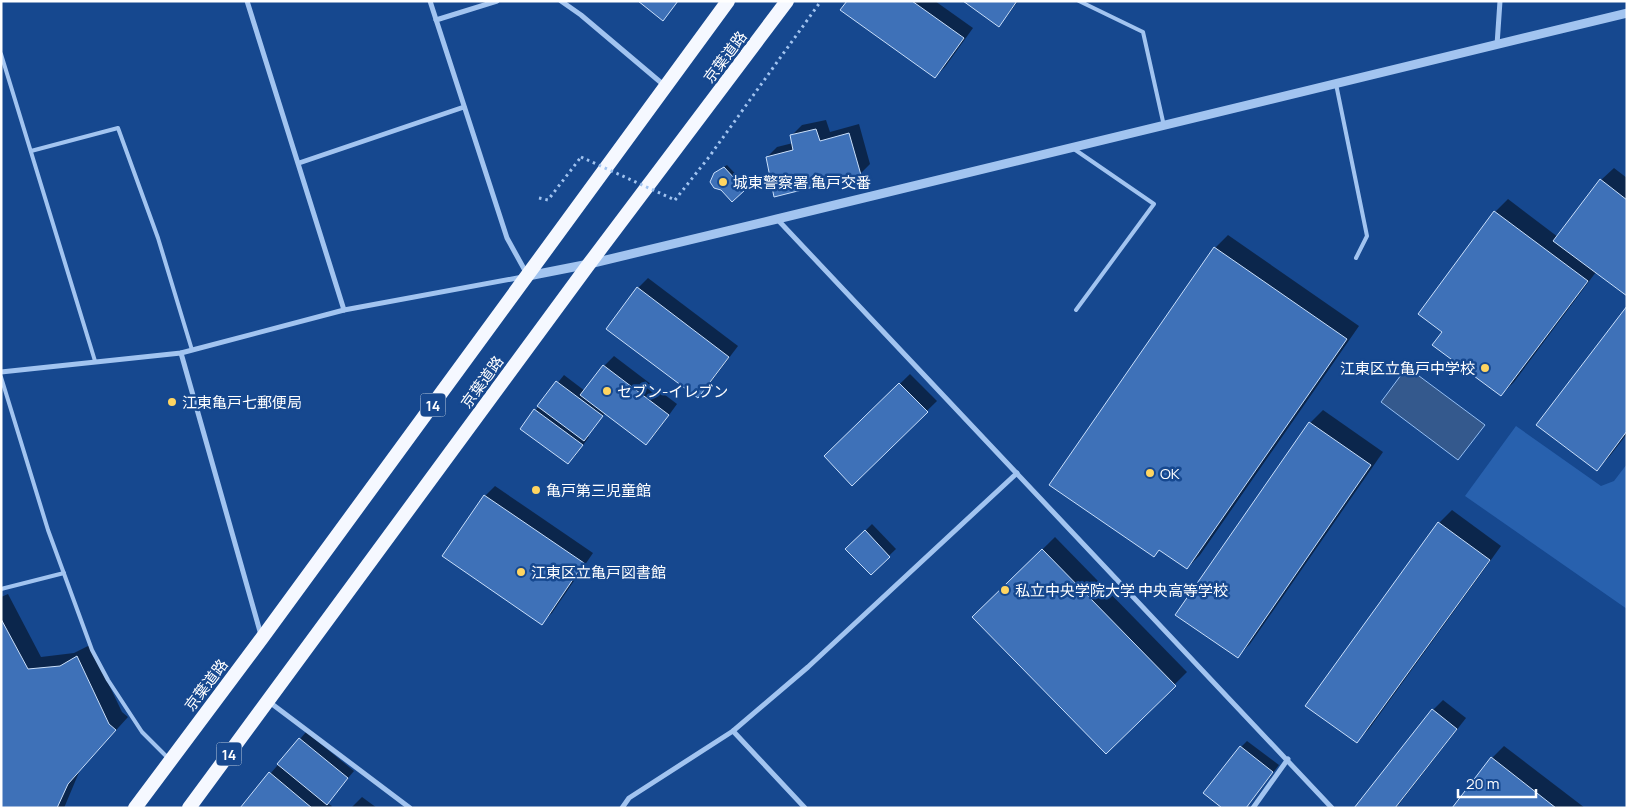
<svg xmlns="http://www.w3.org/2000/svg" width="1628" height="809" font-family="Manrope,'Noto Sans JP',sans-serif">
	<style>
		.green { fill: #2861ae }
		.water { fill: #34598d; stroke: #94bef3 }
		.shadow { fill: #0007 }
		.building { fill: #3e71b8; stroke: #c9dffb }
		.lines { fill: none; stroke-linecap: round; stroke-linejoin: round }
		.path { stroke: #a2c4f0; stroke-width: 3; stroke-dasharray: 2.5 4; stroke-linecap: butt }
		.service { stroke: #a2c4f0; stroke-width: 4 }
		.minor { stroke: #a2c4f0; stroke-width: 5 }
		.tertiary { stroke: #a2c4f0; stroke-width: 9 }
		.trunk { stroke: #f5f8ff; stroke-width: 14 }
		.path-bridge { stroke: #a2c4f0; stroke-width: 3; stroke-dasharray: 2.5 4; stroke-linecap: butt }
		.poi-dot { fill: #ffd561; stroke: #16488f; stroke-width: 2 }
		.labels { text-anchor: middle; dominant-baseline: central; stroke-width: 5; stroke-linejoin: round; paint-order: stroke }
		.shield { fill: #16488f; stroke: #b9c8dd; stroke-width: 1 }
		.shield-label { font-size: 14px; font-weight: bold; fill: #fff }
		.street-label { font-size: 15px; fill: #fff; stroke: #16488f }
		.poi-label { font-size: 15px; fill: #fff; stroke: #16488f; text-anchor: start }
	</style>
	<rect width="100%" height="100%" fill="#16488f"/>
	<path class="green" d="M1516 426 1601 486 1614 481 1627 464V609L1465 496Z"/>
	<path class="water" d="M1407 367 1485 425 1458 460 1381 402Z"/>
	<g class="shadow">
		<path d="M848 1H935L973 28 945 67 935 77Z"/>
		<path d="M965 1H1018L1008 15 999 25Z"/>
		<path d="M826 120 830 132 859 124 870 164 860 174 767 157 777 147 793 143 792 135 802 125Z"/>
		<path d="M727 165 747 186 732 200 721 189 711 182 715 173Z"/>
		<path d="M1614 168 1627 178V295L1596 272 1514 382 1501 395 1443 331 1495 212 1508 199 1558 237 1601 180Z"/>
		<path d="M1228 235 1359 326 1200 555 1187 568 1160 549 1154 556 1215 248Z"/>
		<path d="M648 278 738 346 707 387 698 396 638 288Z"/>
		<path d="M1627 308V434L1609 457 1597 469Z"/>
		<path d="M614 356 677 404 656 433 646 443 605 413 587 436 589 437 575 456 568 462 521 428 564 375 585 391 604 366Z"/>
		<path d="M910 374 937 401 852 484 826 456Z"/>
		<path d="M1323 410 1383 452 1250 644 1237 657 1310 423Z"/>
		<path d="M495 486 593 553 552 613 542 623 444 556 485 496Z"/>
		<path d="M1452 510 1501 546 1369 729 1357 741 1439 523Z"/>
		<path d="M872 524 896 549 871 573 847 549Z"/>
		<path d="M1055 537 1187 672 1106 753 973 618Z"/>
		<path d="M8 594 41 657 74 653 90 645 122 712 128 717 80 770 64 808H1V597Z"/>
		<path d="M1443 700 1466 718 1396 808H1356L1433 710Z"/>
		<path d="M306 732 354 771 327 803 332 806 330 808H241Z"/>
		<path d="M1247 741 1279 765 1246 808 1241 747Z"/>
		<path d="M1504 746 1585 808H1454L1492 758Z"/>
		<path d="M362 797 377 808H351Z"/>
	</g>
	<g class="building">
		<path d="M638 1H678L663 21Z"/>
		<path d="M847 1H912L964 38 935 78 840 10Z"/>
		<path d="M963 1H1017L999 27Z"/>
		<path d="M816 129 820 141 849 133 861 175 774 197 766 157 793 150 790 135Z"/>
		<path d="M724 167 745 190 732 202 721 190 714 188 710 182 714 173Z"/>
		<path d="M1600 179 1627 200V296L1553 241Z"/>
		<path d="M1494 211 1588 281 1501 396 1432 345 1442 332 1418 314Z"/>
		<path d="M1214 247 1347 339 1187 569 1159 550 1154 557 1049 485Z"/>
		<path d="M637 287 729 357 698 398 606 329Z"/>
		<path d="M1627 306V431L1597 471 1536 425Z"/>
		<path d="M603 365 669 415 646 445 580 395Z"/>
		<path d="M556 381 603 416 584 441 537 406Z"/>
		<path d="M899 383 928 412 852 486 824 456Z"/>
		<path d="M534 409 583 445 568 464 520 429Z"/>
		<path d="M1309 422 1371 465 1238 658 1175 615Z"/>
		<path d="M484 495 584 563 542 625 442 556Z"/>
		<path d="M1438 522 1490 560 1357 743 1305 706Z"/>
		<path d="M865 530 890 557 871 575 845 549Z"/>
		<path d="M1042 549 1176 686 1106 754 972 617Z"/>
		<path d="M1 619 28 669 60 666 77 656 109 724 116 730 68 784 57 808H1Z"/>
		<path d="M1432 709 1457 729 1395 808H1354Z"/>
		<path d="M299 738 348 778 327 805 277 764Z"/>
		<path d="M1240 746 1273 772 1246 808H1222L1203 793Z"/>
		<path d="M1491 757 1556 808H1452Z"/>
		<path d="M269 772 312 808H240Z"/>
	</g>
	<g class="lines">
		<g class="path">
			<path d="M539 198 548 200 581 157"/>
			<path d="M675 200 709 157 821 1"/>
		</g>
		<g class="service">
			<path d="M1079 1 1143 32 1164 126"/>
			<path d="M1 54 95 361"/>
			<path d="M1336 84 1367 236 1356 258"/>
			<path d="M1074 149 1154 204 1076 310"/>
			<path d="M31 151 118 128 158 238 192 350"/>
			<path d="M1 377 48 530 92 650 108 680 142 732 168 758"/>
			<path d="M1 589 64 573"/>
		</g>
		<g class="minor">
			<path d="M247 1 344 310"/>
			<path d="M561 1 581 15 665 86"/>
			<path d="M436 20 497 1"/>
			<path d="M1497 45 1500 1"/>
			<path d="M299 163 464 107"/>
			<path d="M777 219 1332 808"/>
			<path d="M181 353 261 635"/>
			<path d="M1 372 181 353 344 310 528 276 507 238 430 1"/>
			<path d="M268 701 410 808"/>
			<path d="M733 731 805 808"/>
			<path d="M622 808 629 798 733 731 808 667 1017 473"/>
			<path d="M1253 808 1288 759"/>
		</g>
		<path class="tertiary" d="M528 276 589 264 777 219 1627 13"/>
		<g class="trunk">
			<path d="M135 808 262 638 728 1"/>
			<path d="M189 808 589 264 787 1"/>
		</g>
		<path class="path-bridge" d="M581 157 675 200"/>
	</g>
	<g class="poi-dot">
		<circle cx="723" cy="182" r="5"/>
		<circle cx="1485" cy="368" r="5"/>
		<circle cx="607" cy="391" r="5"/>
		<circle cx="172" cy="402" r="5"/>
		<circle cx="1150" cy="473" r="5"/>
		<circle cx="536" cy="490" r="5"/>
		<circle cx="521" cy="572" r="5"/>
		<circle cx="1005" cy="590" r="5"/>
	</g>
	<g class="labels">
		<g class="shield">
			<rect x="420.5" y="393.5" width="25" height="23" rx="4"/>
			<rect x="216.5" y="742.5" width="25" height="23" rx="4"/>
		</g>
		<g class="shield-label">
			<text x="433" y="405">14</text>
			<text x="229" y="754">14</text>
		</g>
		<g class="street-label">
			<text transform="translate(725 57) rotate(-53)">京葉道路</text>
			<text transform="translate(482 382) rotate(-54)">京葉道路</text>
			<text transform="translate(206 685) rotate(-53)">京葉道路</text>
		</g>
		<g class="poi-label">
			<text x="733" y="182">城東警察署 亀戸交番</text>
			<text x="1475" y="368" text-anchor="end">江東区立亀戸中学校</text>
			<text x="617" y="391">セブン-イレブン</text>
			<text x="182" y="402">江東亀戸七郵便局</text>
			<text x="1160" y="473">OK</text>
			<text x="546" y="490">亀戸第三児童館</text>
			<text x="531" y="572">江東区立亀戸図書館</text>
			<text x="1015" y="590">私立中央学院大学 中央高等学校</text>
		</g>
	</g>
	<rect width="1628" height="809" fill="none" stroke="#ffffff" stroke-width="5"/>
	<path d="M1458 789v8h78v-8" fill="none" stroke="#ffffff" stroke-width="2.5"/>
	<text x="1466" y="789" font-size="15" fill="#ffffff" stroke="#16488f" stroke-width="4" paint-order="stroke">20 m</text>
</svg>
